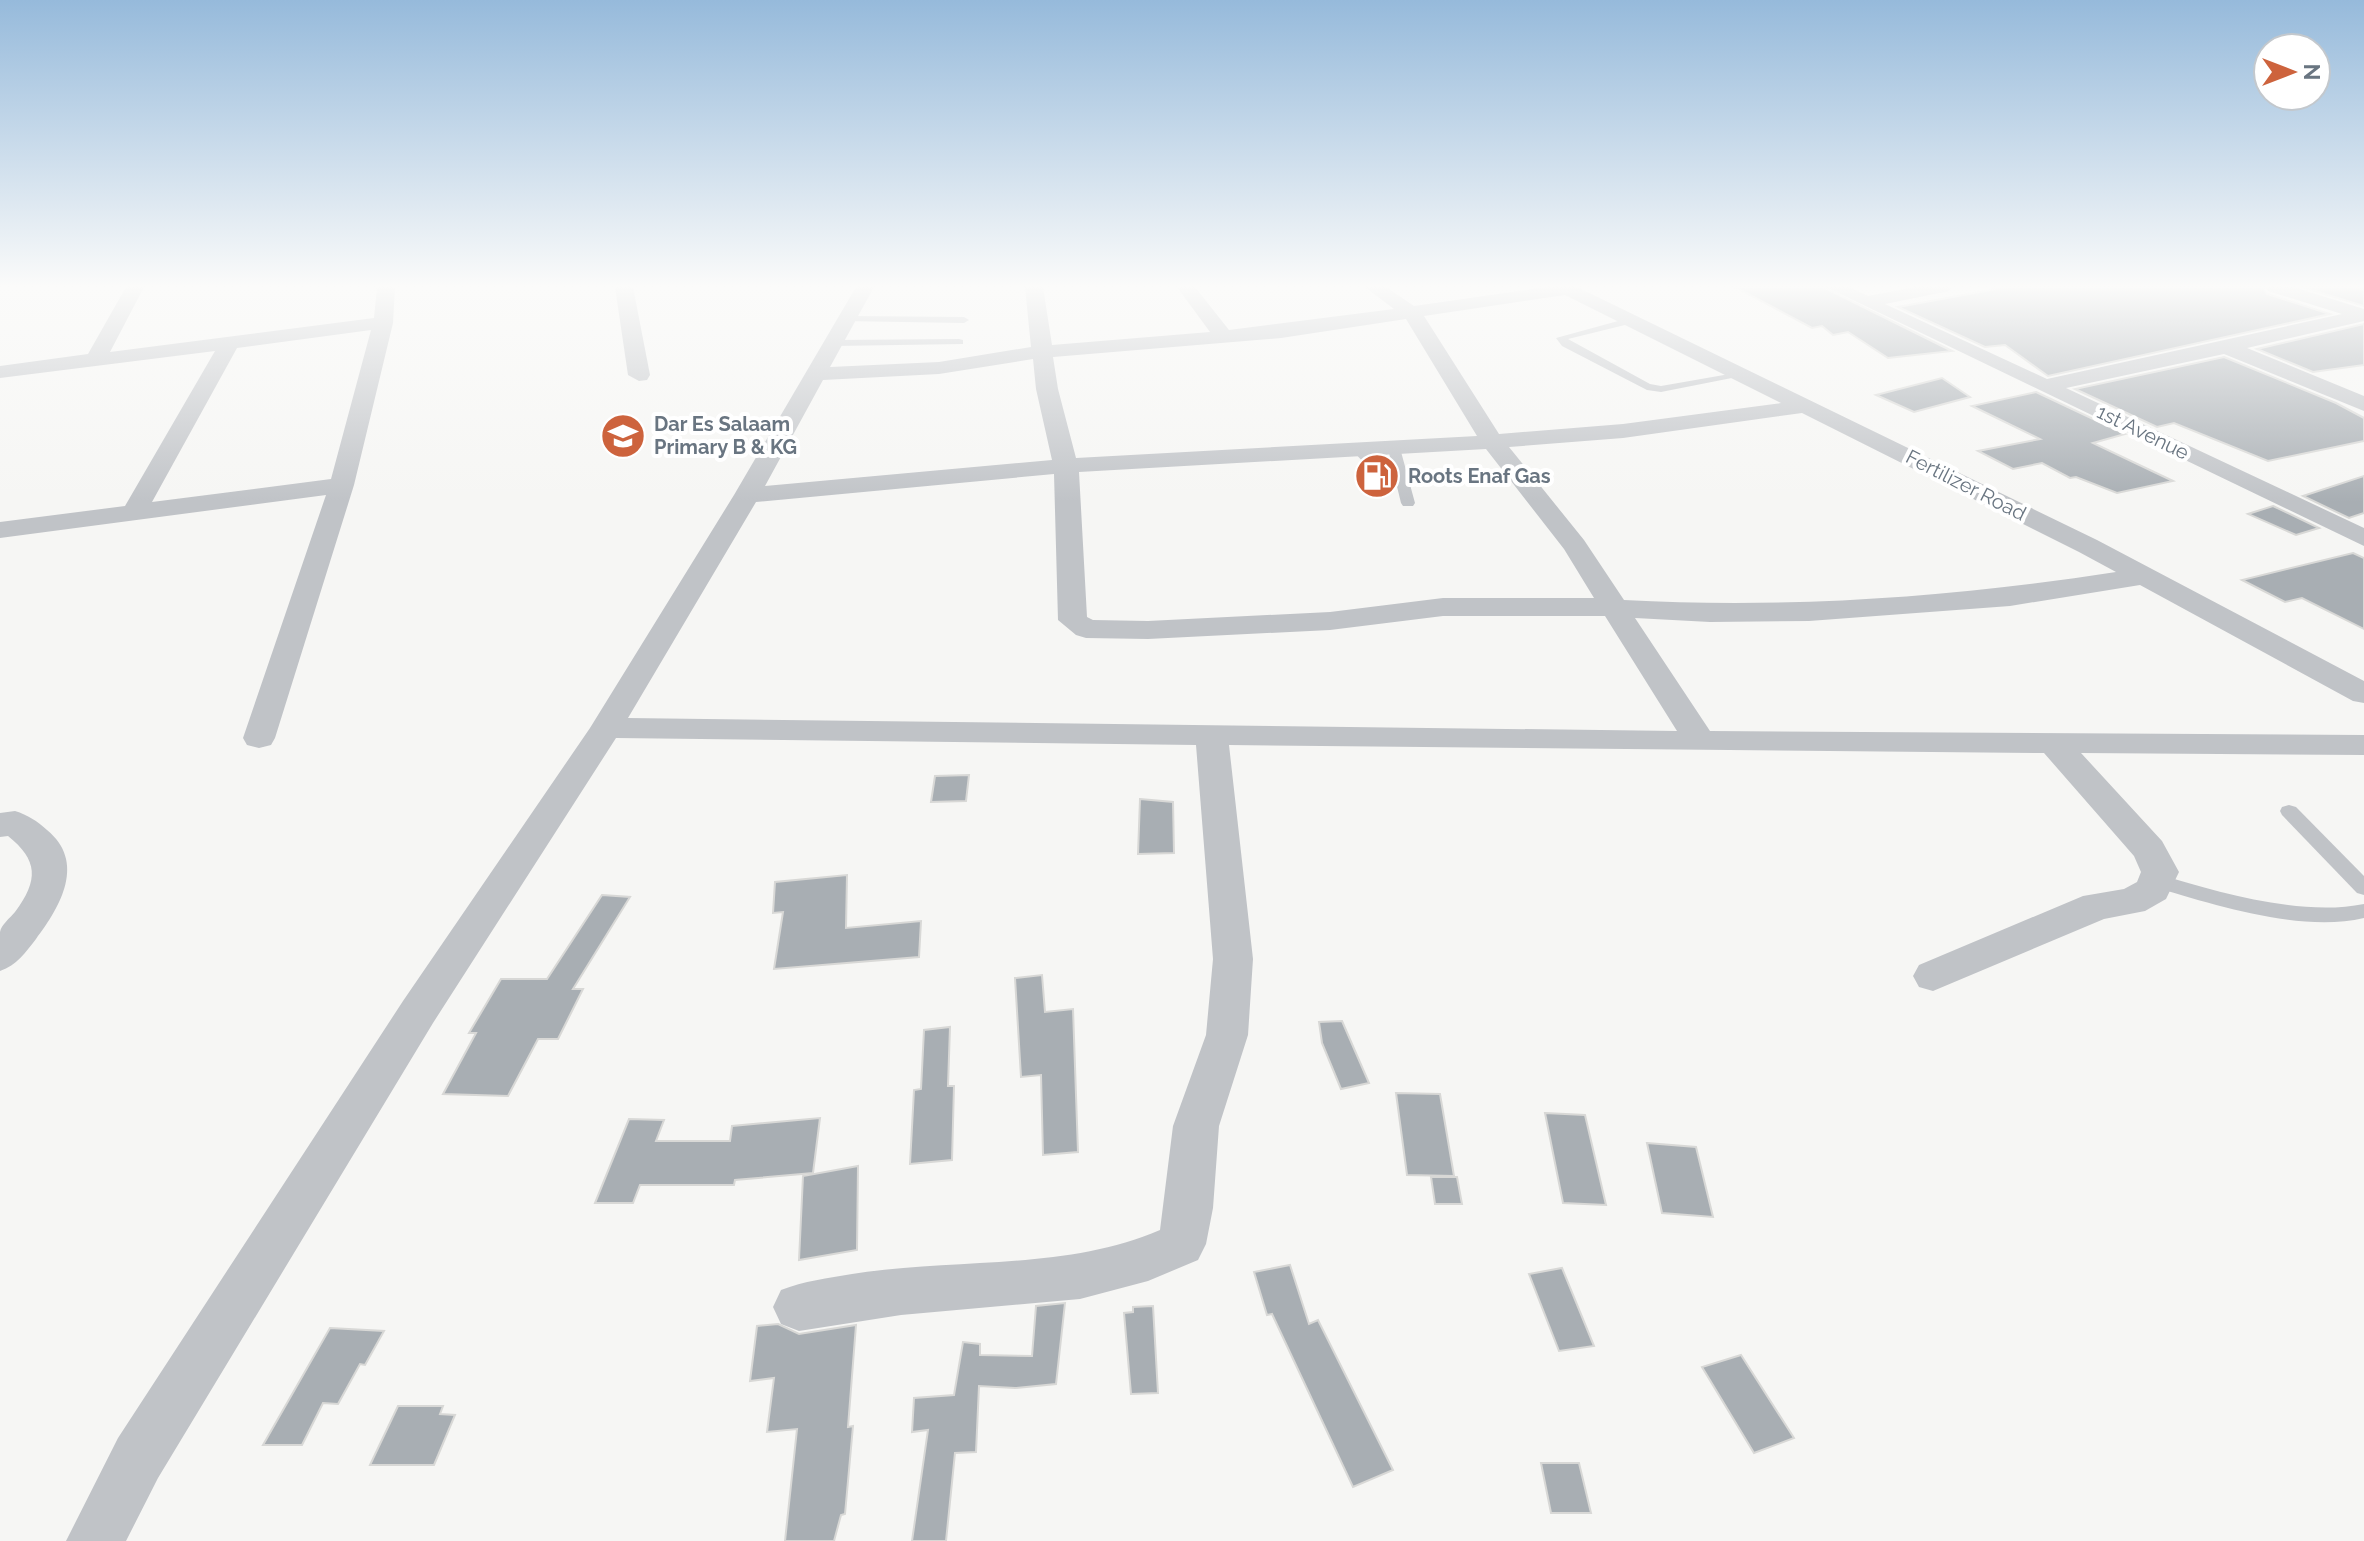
<svg xmlns="http://www.w3.org/2000/svg" width="2364" height="1541" font-family="Raleway,sans-serif">
	<style>
		.building { fill: #a8aeb3; stroke: #d8d8d6; stroke-width: 2 }
		.lines { fill: none; stroke-linecap: round; stroke-linejoin: round }
		.service { fill: #c0c3c7; fill-rule: evenodd }
		.minor { fill: #c0c3c7; fill-rule: evenodd }
		.labels { text-anchor: middle; dominant-baseline: central; stroke-width: 8; stroke-linejoin: round; paint-order: stroke }
		.far-poi-label { font-size: 20px; font-weight: bold; fill: #697581; stroke: #fff; text-anchor: start }
		.far-street-label { font-size: 20px; fill: #697581; stroke: #fff }
	</style>
	<rect width="100%" height="100%" fill="#f6f6f4"/>
	<g class="building">
		<path d="M1735 287H1823L1952 351 1888 358 1848 332 1833 335 1822 326 1812 328Z"/>
		<path d="M2007 287H2263L2267 294 2330 314 2048 376 2005 345 1985 347 1898 307Z"/>
		<path d="M2302 287H2353L2364 290V306Z"/>
		<path d="M2364 324V365L2313 372 2257 349Z"/>
		<path d="M2224 357 2336 403 2364 418V441L2268 461 2174 423 2157 427 2075 389Z"/>
		<path d="M1942 378 1970 397 1914 412 1876 395Z"/>
		<path d="M2036 392 2125 434 2093 443 2173 481 2117 493 2076 477 2070 478 2042 463 2013 469 1978 451 2040 439 1972 406Z"/>
		<path d="M2364 476V513L2349 518 2303 496Z"/>
		<path d="M2273 506 2319 528 2296 535 2248 514Z"/>
		<path d="M2353 553 2364 558V629L2302 598 2285 602 2242 580Z"/>
		<path d="M969 775 966 801 931 802 935 776Z"/>
		<path d="M1140 799 1173 802 1174 853 1138 854Z"/>
		<path d="M847 875 846 928 921 921 919 957 774 969 783 912 773 913 775 882Z"/>
		<path d="M602 895 630 897 573 989H583L558 1039H538L508 1096 443 1094 476 1033H469L501 979H547Z"/>
		<path d="M1042 975 1045 1012 1073 1009 1078 1152 1043 1155 1041 1075 1021 1077 1015 978Z"/>
		<path d="M1342 1021 1369 1083 1341 1089 1322 1043 1319 1022Z"/>
		<path d="M950 1027 948 1086H954L952 1160 910 1164 914 1090 921 1089 924 1030Z"/>
		<path d="M1396 1093 1440 1094 1454 1176 1407 1175Z"/>
		<path d="M1545 1113 1585 1115 1606 1205 1563 1203Z"/>
		<path d="M820 1118 813 1173 735 1180 734 1185H640L633 1203H595L629 1119 664 1120 656 1141H730L732 1126Z"/>
		<path d="M1647 1143 1696 1147 1713 1217 1662 1213Z"/>
		<path d="M858 1166 857 1250 799 1260 803 1176Z"/>
		<path d="M1431 1177H1457L1462 1204H1435Z"/>
		<path d="M1290 1265 1309 1324 1318 1320 1393 1470 1353 1487 1272 1314 1267 1315 1254 1272Z"/>
		<path d="M1562 1268 1594 1346 1559 1351 1529 1274Z"/>
		<path d="M1065 1303 1056 1384 1015 1388 979 1386 976 1452 955 1453 946 1541H912L928 1430 912 1432 914 1398 954 1395 963 1342 980 1344V1355L1032 1356 1036 1306Z"/>
		<path d="M1153 1306 1158 1393 1131 1394 1124 1313 1133 1312V1307Z"/>
		<path d="M778 1324 799 1334 856 1325 848 1427 853 1426 845 1514 841 1515 834 1541H785L797 1429 767 1432 774 1378 750 1381 757 1326Z"/>
		<path d="M330 1328 384 1331 365 1365 360 1364 338 1404 323 1403 302 1445H263Z"/>
		<path d="M1741 1355 1794 1438 1754 1453 1702 1367Z"/>
		<path d="M398 1406H443L440 1414 455 1415 434 1465H370Z"/>
		<path d="M1541 1463H1579L1591 1513H1551Z"/>
	</g>
	<g class="lines">
		<g class="service">
			<path d="M846 316 964 317 969 320 964 323 842 321 841 319Z"/>
			<path d="M1629 318 1633 319V323L1568 339 1650 384 1661 386 1741 372 1747 375 1661 392 1647 390 1562 346 1556 338Z"/>
			<path d="M959 339 963 340V344L833 346 828 343 833 340Z"/>
			<path d="M1394 444 1400 448 1415 503 1413 506H1403L1401 503 1393 470 1366 465 1352 450 1362 447 1375 460 1391 462 1388 448Z"/>
			<path d="M2289 805 2296 807 2364 876V895L2357 893 2282 815 2280 811 2282 807Z"/>
			<path d="M2157 874C2218 892 2301 917 2364 904V918C2299 933 2213 904 2150 886L2147 881 2150 876Z"/>
		</g>
		<g class="minor">
			<path d="M126 287H144L110 352 374 318 377 287H395L393 323 354 485 275 738 271 745 259 748 247 745 243 738 326 495 0 538V522L125 506 215 351 0 378V366L88 354ZM371 330 331 479 152 502 237 348Z"/>
			<path d="M615 287H633L650 375 647 380 639 381 628 375Z"/>
			<path d="M856 287H874L830 367 939 362 1031 347 1025 287H1043L1052 345 1210 332 1177 287H1195L1229 330 1394 309 1365 287H1386L1414 306 1546 287H1577L2097 540 2364 681V703L2353 701 2140 585 2010 606 1809 621 1710 622 1635 618 1710 731 2364 735V755L2081 753 2162 841 2179 872 2166 899 2145 911 2104 919 1933 991 1919 987 1913 976 1919 965 2083 896 2124 889 2137 882 2141 872 2134 856 2044 753 1229 745 1253 959 1248 1035 1219 1126 1213 1208 1206 1244 1198 1260 1148 1281 1080 1299 901 1315 799 1331 781 1324 773 1307 781 1290C804 1281 828 1278 852 1274 953 1258 1065 1271 1160 1230L1173 1126 1206 1035 1213 959 1196 745 616 738 433 1023 158 1478 126 1541H66L118 1438 403 1001 590 728 734 495ZM1565 295 1781 403 1623 424 1499 434 1424 316ZM1406 319 1477 436 1076 458 1058 389 1053 357 1281 338ZM1033 359 1036 389 1052 460 765 486 823 380 939 374ZM1802 413 2079 552 2116 572C1953 597 1789 609 1624 600L1584 540 1509 447 1623 438ZM1486 449 1564 549 1594 598H1443L1330 612 1148 621 1093 620 1087 617 1079 472ZM1054 474 1058 620 1076 635 1086 638 1148 639 1330 630 1443 616H1605L1677 731 628 718 756 502Z"/>
			<path d="M1826 287H1849L1868 296 1915 287H1951L1949 291 1885 304 2047 379 2342 314 2268 291 2266 287H2293L2364 309V321L2247 348 2364 396V411L2224 354 2066 388 2364 528V546Z"/>
			<path d="M15 811C28 815 37 821 47 830 86 862 61 906 36 939 25 953 17 965 0 971 0 959 0 944 0 932 1 925 10 918 15 912 39 880 38 860 8 836L0 837V813Z"/>
		</g>
	</g>
	<linearGradient id="sky" x2="0" y2="1"><stop stop-color="#96badb"/><stop offset="0.57" stop-color="#fbfbfa"/><stop offset="1" stop-color="#fbfbfa" stop-opacity="0"/></linearGradient>
	<rect width="2364" height="502" fill="url(#sky)"/>
	<defs>
		<g id="school-disc" transform="scale(2.3)"><circle r="9.5" fill="#cd633d" stroke="#fff"/><path d="M0-5L7-2L0 1L-7-2ZM-4 1L0 2.5L4 1V4Q0 6-4 4Z" fill="#fff"/></g>
		<g id="fuel-disc" transform="scale(2.3)"><circle r="9.5" fill="#cd633d" stroke="#fff"/><path d="M-5.5-6h7V0h2V4h1.3V-2.5L3-4.5l.8-.8L6-3V5H2.5V1h-1V6h-7ZM-4.2-4.7v3.2H.2V-4.7Z" fill="#fff"/></g>
	</defs>
	<g fill-rule="evenodd">
		<use href="#school-disc" x="623" y="436"/>
		<use href="#fuel-disc" x="1377" y="476"/>
	</g>
	<g class="labels">
		<g class="far-poi-label">
			<text x="654" y="424">Dar Es Salaam<tspan x="654" dy="23">Primary B &amp; KG</tspan></text>
			<text x="1408" y="476">Roots Enaf Gas</text>
		</g>
		<g class="far-street-label">
			<text transform="translate(2143 432) rotate(26)">1st Avenue</text>
			<text transform="translate(1966 485) rotate(27)">Fertilizer Road</text>
		</g>
	</g>
	<g transform="translate(2292 72) rotate(90)"><circle r="38" fill="#ffffff" stroke="#c3c8cd" stroke-width="2"/>
	<path d="M0-6L14 30L0 20L-14 30Z" fill="#cd633d"/>
	<text y="-12" font-size="22" font-weight="bold" text-anchor="middle" fill="#697581">N</text>
	</g>
</svg>
